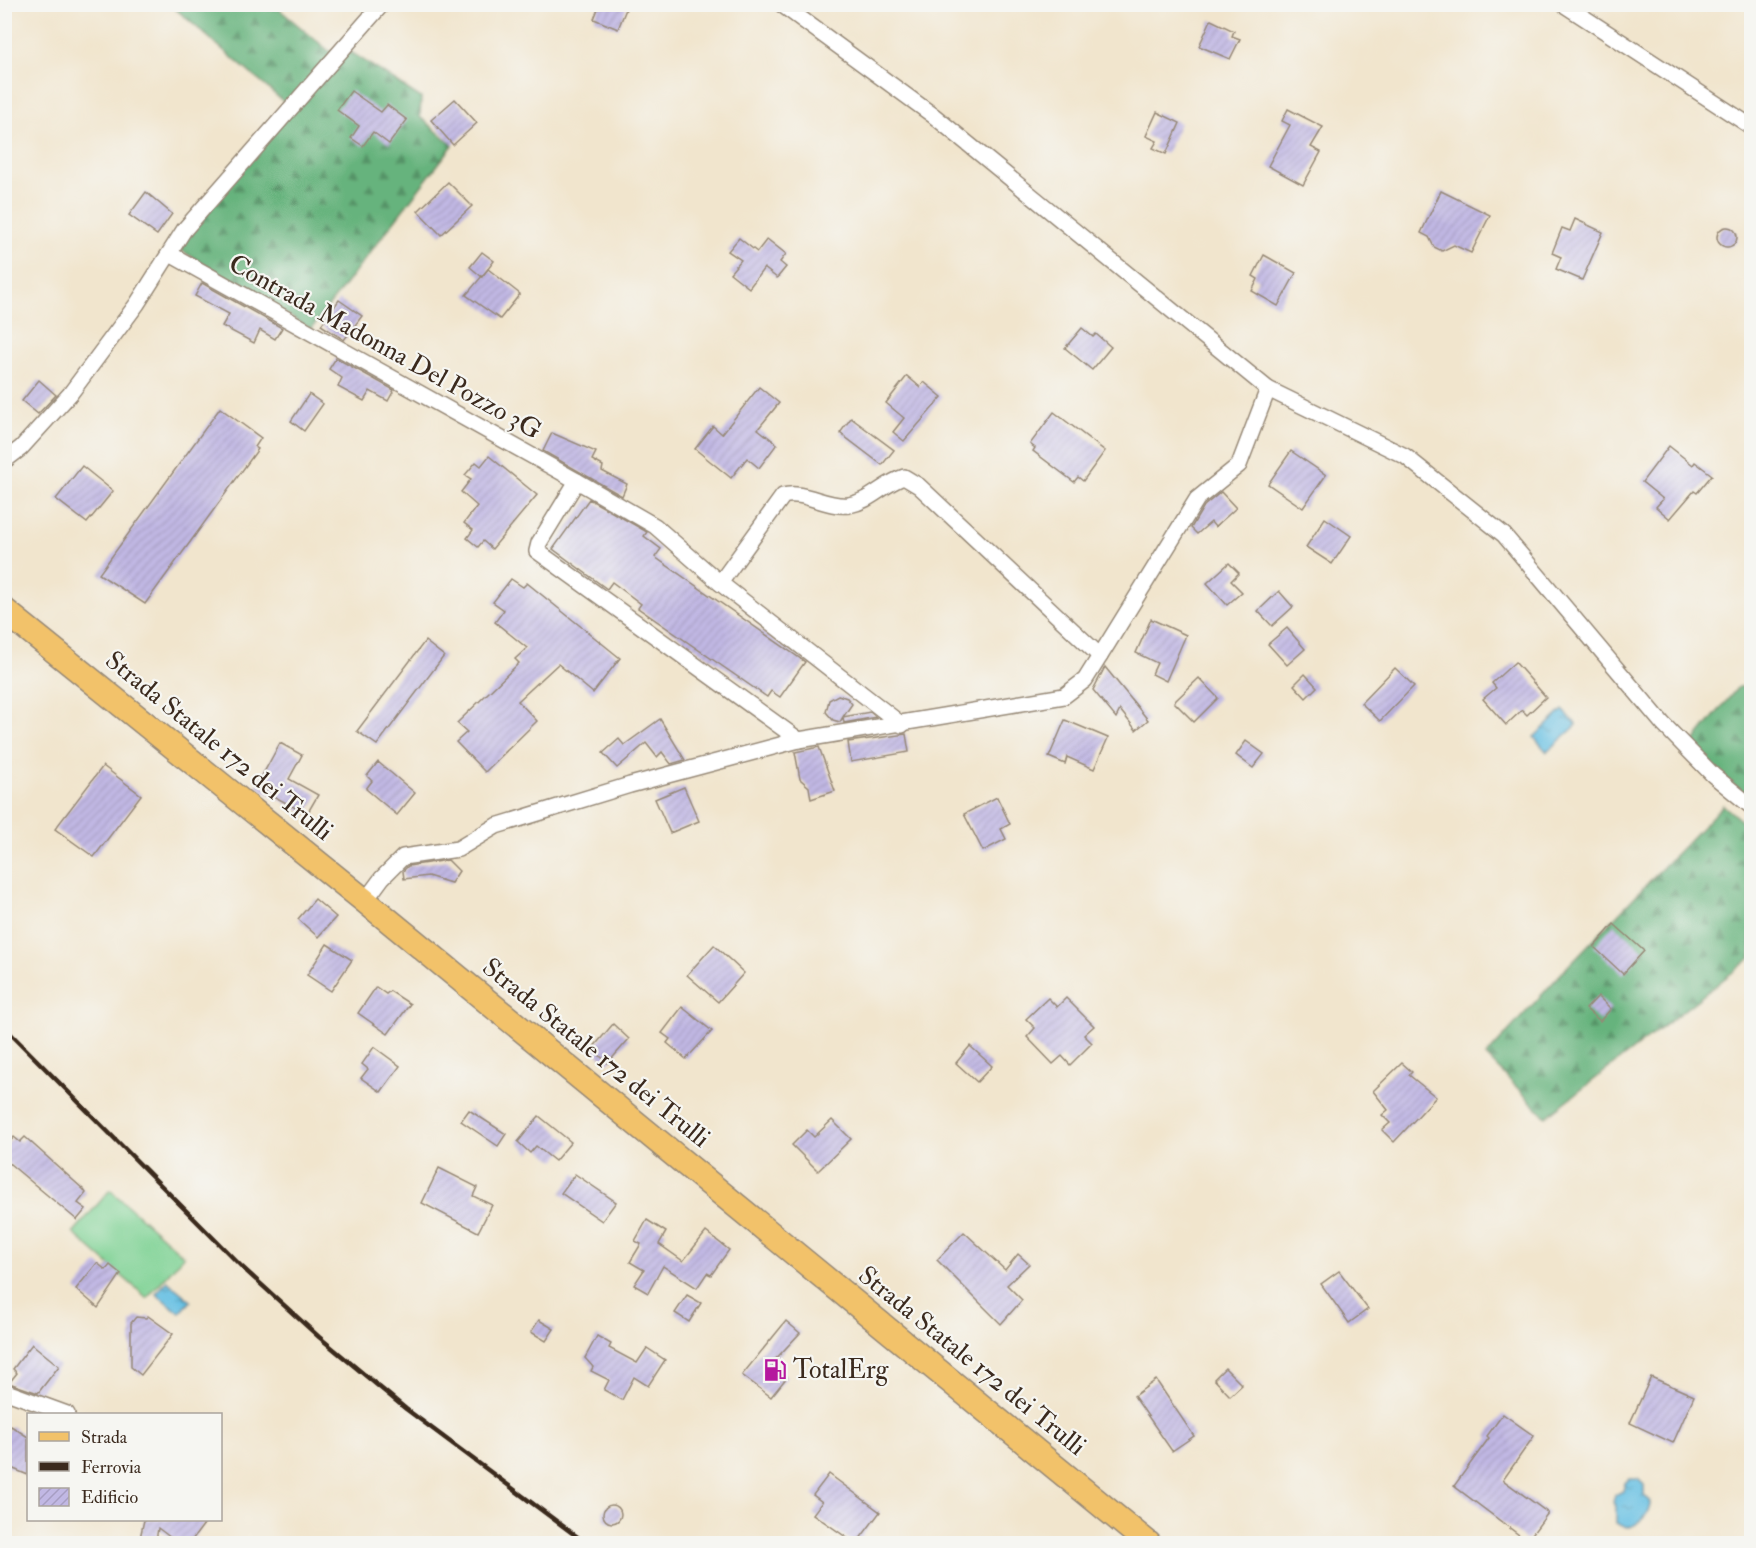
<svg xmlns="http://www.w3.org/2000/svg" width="1756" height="1548" font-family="'IM FELL Double Pica',serif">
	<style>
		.forest { fill: url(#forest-firs); stroke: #506e4e; stroke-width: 1.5 }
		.garden { fill: #7dd193; stroke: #5c7e58; stroke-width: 1.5 }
		.water { fill: url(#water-ripples); stroke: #507580; stroke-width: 1.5 }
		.building { fill: url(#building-hatch) }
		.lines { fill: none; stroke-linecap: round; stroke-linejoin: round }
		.street-casing { stroke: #968876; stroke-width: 18 }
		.primary-casing { stroke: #968876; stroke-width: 27 }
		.street { stroke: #fff; stroke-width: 15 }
		.primary { stroke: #f2c26a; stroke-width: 24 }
		.rail { stroke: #3b2a1e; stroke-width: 4.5 }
		.labels { text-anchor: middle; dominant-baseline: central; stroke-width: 4.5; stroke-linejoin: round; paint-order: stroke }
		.street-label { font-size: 26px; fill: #3b2a1e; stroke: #f6f6f2 }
		.poi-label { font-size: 26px; fill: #3b2a1e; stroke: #f6f6f2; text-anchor: start }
	</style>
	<defs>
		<pattern id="forest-firs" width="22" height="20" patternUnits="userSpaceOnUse" patternTransform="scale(1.5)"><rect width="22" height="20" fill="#66b37d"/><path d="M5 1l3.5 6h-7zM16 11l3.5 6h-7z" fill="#559266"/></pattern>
		<pattern id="water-ripples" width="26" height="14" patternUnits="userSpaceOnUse" patternTransform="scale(1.5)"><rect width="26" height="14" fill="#66c0e3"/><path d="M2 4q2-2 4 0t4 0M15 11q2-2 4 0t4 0" fill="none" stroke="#559cb7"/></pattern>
		<pattern id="building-hatch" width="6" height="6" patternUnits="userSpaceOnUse" patternTransform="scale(1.5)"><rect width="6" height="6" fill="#c1b8e4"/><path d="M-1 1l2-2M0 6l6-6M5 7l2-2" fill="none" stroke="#a79ec3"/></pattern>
	</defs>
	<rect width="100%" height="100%" fill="#f6f6f2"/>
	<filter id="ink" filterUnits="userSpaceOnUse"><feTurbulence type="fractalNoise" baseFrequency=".0167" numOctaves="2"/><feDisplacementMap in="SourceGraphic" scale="12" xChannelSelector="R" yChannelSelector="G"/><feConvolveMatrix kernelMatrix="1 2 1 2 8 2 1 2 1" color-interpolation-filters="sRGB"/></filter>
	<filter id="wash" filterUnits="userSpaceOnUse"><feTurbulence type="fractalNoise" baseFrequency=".008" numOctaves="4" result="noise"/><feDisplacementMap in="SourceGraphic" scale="24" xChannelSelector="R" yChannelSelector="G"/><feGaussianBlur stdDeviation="1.35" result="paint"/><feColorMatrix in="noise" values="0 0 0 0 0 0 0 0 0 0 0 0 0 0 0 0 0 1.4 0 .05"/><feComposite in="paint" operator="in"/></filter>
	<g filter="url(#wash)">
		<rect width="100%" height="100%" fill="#f1e5cd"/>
		<g class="forest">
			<path d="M171 5H274L329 51 351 52 421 98 420 117 453 145 311 329 179 249 285 103Z"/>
			<path d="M1751 686V801L1690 746 1738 687Z"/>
			<path d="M1723 805 1751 829V958L1546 1117 1486 1056 1568 966Z"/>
		</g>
		<path class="garden" d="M110 1190 184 1256 147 1298 73 1233Z"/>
		<g class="water">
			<path d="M1563 710 1577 725 1547 752 1534 737Z"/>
			<path d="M167 1281 191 1301 180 1313 156 1294Z"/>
			<path d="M1629 1479H1638L1644 1485V1495L1650 1501C1651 1514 1638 1525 1627 1528L1616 1523V1506L1613 1502 1615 1495 1623 1491 1625 1483Z"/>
		</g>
		<g id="blocks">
			<g class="building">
				<path d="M600 4H628L618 29 594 19Z"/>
				<path d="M1211 20 1234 31 1232 36 1240 39 1230 59 1199 46Z"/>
				<path d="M351 91 381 112 387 105 407 120 389 144 373 132 363 146 351 138 359 126 337 110Z"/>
				<path d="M455 99 477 123 453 145 431 120Z"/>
				<path d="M1288 109 1323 127 1311 147 1321 152 1303 185 1268 166 1290 125 1282 121Z"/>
				<path d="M1157 112 1180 123 1166 154 1153 148 1157 141 1146 136Z"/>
				<path d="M448 182 472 206 441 235 418 211Z"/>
				<path d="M1441 191 1490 215 1471 253 1454 245 1442 251 1434 247 1429 237 1421 233Z"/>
				<path d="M146 192 172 214 157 235 129 215Z"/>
				<path d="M1575 219 1603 232 1582 280 1556 269 1561 257 1552 253 1562 228 1570 231Z"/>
				<circle cx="1727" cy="237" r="10"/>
				<path d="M739 238 757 252 767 239 786 254 780 262 786 267 777 278 764 268 749 288 730 273 741 260 728 251Z"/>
				<path d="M482 252 494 261 482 277 470 267Z"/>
				<path d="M1264 255 1296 273 1278 306 1252 291 1258 279 1253 276Z"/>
				<path d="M488 269 520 294 500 319 466 295Z"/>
				<path d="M202 283 282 328 275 339 260 330 254 343 222 326 229 314 195 296Z"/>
				<path d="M339 300 362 316 344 340 321 325Z"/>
				<path d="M1082 328 1093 337 1096 334 1111 347 1092 370 1065 348Z"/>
				<path d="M336 358 394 390 388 401 370 391 364 401 338 387 342 378 329 369Z"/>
				<path d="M907 376 920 387 924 382 942 397 904 441 893 432 904 418 886 403Z"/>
				<path d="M39 380 56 395 38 414 22 401Z"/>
				<path d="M759 387 779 403 758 429 777 444 759 468 747 458 731 478 695 449 713 426 722 434Z"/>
				<path d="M309 394 323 404 304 431 291 421Z"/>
				<path d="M220 408 261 438 255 447 258 449 145 604 99 574Z"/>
				<path d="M1054 412 1105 451 1083 481 1078 477 1074 482 1033 451 1035 448 1030 444Z"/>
				<path d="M851 418 894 450 882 465 840 433Z"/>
				<path d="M552 433 596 452 592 460 603 466 602 471 627 484 622 496 543 451Z"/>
				<path d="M1669 446 1693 465 1695 462 1712 475 1697 493 1694 491 1670 519 1656 507 1663 499 1642 482Z"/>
				<path d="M1291 451 1326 475 1303 508 1268 484Z"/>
				<path d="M489 456 537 495 492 549 483 541 478 547 467 538 473 530 464 523 477 506 461 492 471 479 465 475 476 462 481 466Z"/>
				<path d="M82 466 113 491 87 523 56 499Z"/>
				<path d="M1221 492 1236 508 1215 527 1211 522 1197 534 1191 528 1204 506Z"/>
				<path d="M589 499 647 532 644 536 661 549 655 557 805 662 780 697 771 691 767 697 638 608 641 604 612 582 607 589 553 549Z"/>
				<path d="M1325 518 1351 536 1332 564 1306 547Z"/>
				<path d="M1229 563 1239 573 1231 581 1242 592 1227 605 1207 583Z"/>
				<path d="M511 579 523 587 527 583 620 658 593 693 558 664 518 701 537 721 485 772 456 742 467 732 457 723 519 663 515 659 527 648 495 622 504 610 493 602Z"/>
				<path d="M1279 591 1293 607 1272 626 1258 611Z"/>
				<path d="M1151 619 1186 635 1166 681 1152 674 1157 663 1136 653Z"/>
				<path d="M1287 628 1305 649 1287 665 1268 644Z"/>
				<path d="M425 641 444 656 377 745 357 731Z"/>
				<path d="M1515 662 1546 697 1527 715 1522 710 1506 725 1483 699 1496 688 1492 683Z"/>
				<path d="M1105 667 1148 720 1136 730 1120 710 1116 718 1093 690Z"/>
				<path d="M1395 668 1414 686 1380 721 1361 703Z"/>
				<path d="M1305 674 1317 687 1306 698 1294 685Z"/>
				<path d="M1199 678 1218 698 1194 722 1174 702Z"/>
				<path d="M838 695 847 698 852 704 843 717 870 712 876 717 844 723 843 717 840 722 833 720 826 712 829 700Z"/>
				<path d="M660 719 685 760 671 764 662 752 657 757 646 743 617 768 603 753 619 739 624 745Z"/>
				<path d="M1065 720 1108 738 1094 769 1067 757 1065 764 1049 757Z"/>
				<path d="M906 734 909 752 851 762 848 742Z"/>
				<path d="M1246 741 1264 754 1253 768 1236 755Z"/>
				<path d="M280 743 302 755 289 779 318 795 307 814 256 787Z"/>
				<path d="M819 747 835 791 811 799 809 787 800 779 795 752Z"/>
				<path d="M378 762 415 793 397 815 366 789 372 781 367 776Z"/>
				<path d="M103 766 141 795 94 857 55 829Z"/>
				<path d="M684 787 699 821 670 833 655 799Z"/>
				<path d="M997 797 1010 824 1001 829 1006 839 983 851 964 814Z"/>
				<path d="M448 860 459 871 451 883 428 876 404 879 403 871 408 866Z"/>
				<path d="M315 899 336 917 318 937 298 919Z"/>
				<path d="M1614 924 1644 951 1623 974 1594 947Z"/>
				<path d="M327 944 352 960 331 991 307 975Z"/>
				<path d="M714 945 744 973 718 1002 687 975Z"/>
				<path d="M376 987 386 994 390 991 410 1004 388 1034 358 1013Z"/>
				<path d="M1598 996 1611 1009 1600 1021 1586 1009Z"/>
				<path d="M1048 998 1057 1007 1066 998 1094 1026 1084 1035 1092 1043 1070 1065 1062 1056 1053 1064 1027 1037 1035 1028 1026 1019Z"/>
				<path d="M682 1007 712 1031 686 1059 667 1043 670 1039 662 1033Z"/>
				<path d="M613 1024 629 1039 608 1063 592 1049Z"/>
				<path d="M970 1046 992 1066 977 1082 956 1063Z"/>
				<path d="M374 1047 400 1066 381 1092 361 1078 368 1069 362 1064Z"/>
				<path d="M1402 1063 1412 1072 1409 1075 1436 1097 1394 1142 1382 1130 1390 1123 1382 1115 1388 1110 1373 1091Z"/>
				<path d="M469 1110 506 1134 498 1146 461 1121Z"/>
				<path d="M539 1116 571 1142 555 1161 536 1146 530 1153 518 1142Z"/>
				<path d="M832 1120 851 1139 818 1171 792 1145 807 1130 814 1137Z"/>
				<path d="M14 1137 20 1142 25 1137 84 1190 86 1193 78 1203 86 1209 77 1220 4 1159V1148Z"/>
				<path d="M439 1168 477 1187 473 1196 492 1205 478 1232 422 1203Z"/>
				<path d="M575 1174 616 1202 602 1221 561 1193Z"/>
				<path d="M647 1220 666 1232 659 1244 683 1261 706 1232 729 1250 711 1275 707 1273 697 1288 663 1266 648 1293 634 1285 644 1270 630 1262 641 1244 635 1241Z"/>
				<path d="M964 1232 1005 1270 1018 1254 1029 1264 1007 1285 1022 1300 1001 1324 937 1260Z"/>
				<path d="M97 1263 106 1270 110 1265 121 1274 98 1308 76 1289Z"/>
				<path d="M1339 1271 1368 1309 1349 1323 1321 1284Z"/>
				<path d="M687 1295 701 1303 689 1322 675 1313Z"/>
				<path d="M148 1316 173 1334 141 1375 131 1367V1323L136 1317 146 1318Z"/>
				<path d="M539 1320 554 1329 546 1341 531 1332Z"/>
				<path d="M786 1321 800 1333 771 1364 787 1377 771 1397 742 1375Z"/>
				<path d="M597 1336 611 1344 609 1348 637 1363 647 1348 665 1360 648 1386 634 1377 622 1400 604 1390 609 1380 591 1371 593 1367 585 1358Z"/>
				<path d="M32 1344 59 1366 38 1393 9 1383 17 1373 13 1369Z"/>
				<path d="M1225 1368 1242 1385 1230 1396 1214 1379Z"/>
				<path d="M1651 1377 1694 1396 1673 1443 1630 1423Z"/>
				<path d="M1156 1380 1194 1436 1172 1451 1134 1396Z"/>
				<path d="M1503 1414 1534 1436 1503 1480 1548 1513 1527 1541 1454 1486 1489 1438 1487 1436Z"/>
				<path d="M11 1426 28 1437V1475L4 1465V1437Z"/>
				<path d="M829 1474 880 1512 856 1544 813 1514 822 1502 813 1495Z"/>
				<circle cx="612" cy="1514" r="9"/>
				<path d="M144 1520H207L189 1544H179L158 1528 156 1541 140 1538Z"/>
			</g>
		</g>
	</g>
	<g filter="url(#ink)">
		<use href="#blocks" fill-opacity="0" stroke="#968876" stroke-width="1.5"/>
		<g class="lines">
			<g class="street-casing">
				<g id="street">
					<path d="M781 4 934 116 1268 389 1239 465 1197 499 1100 656 919 486 904 477C883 484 871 501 849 505 826 508 804 490 783 496L720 583 655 526 577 481 539 543 537 551 799 740"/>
					<path d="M1563 4 1752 127"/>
					<path d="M170 254 577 481"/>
					<path d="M1268 389 1405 456 1504 535 1663 724 1713 775 1752 807"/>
					<path d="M4 461 21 448 70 394 137 304 184 230 382 4"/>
					<path d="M720 583 902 725"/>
					<path d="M365 901 382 878 403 857 458 849 496 826 630 785 799 740 1064 696 1085 680 1100 656"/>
					<path d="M4 1391 67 1414"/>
				</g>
			</g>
			<g class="primary-casing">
				<path id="primary" d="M4 610 365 901 1149 1544"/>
			</g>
			<use href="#street" class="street"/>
			<use href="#primary" class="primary"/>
			<path class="rail" d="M4 1027 242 1267 319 1337 406 1409 587 1544"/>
		</g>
	</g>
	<defs>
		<g id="fuel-bare" transform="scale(1.8)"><path d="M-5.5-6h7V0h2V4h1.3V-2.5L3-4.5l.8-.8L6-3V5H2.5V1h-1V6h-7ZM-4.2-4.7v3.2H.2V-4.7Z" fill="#b5179e" stroke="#f6f6f2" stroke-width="2.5" paint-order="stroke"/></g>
	</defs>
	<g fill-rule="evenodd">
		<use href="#fuel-bare" x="775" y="1370"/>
	</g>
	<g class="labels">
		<g class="street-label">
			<text transform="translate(385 347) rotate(29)">Contrada Madonna Del Pozzo 3G</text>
			<text transform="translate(219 746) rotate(39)">Strada Statale 172 dei Trulli</text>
			<text transform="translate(596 1053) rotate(39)">Strada Statale 172 dei Trulli</text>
			<text transform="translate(972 1361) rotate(39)">Strada Statale 172 dei Trulli</text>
		</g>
		<g class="poi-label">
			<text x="793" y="1370">TotalErg</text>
		</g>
	</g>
	<rect width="1756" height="1548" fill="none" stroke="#f6f6f2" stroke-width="24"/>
	<rect x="27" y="1413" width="195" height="108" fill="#f6f6f2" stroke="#aba49d" stroke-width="1.5"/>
	<rect x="39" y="1432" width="30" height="9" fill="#f2c26a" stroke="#aba49d" stroke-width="1.5"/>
	<text x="81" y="1443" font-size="18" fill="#3b2a1e">Strada</text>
	<rect x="39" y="1462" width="30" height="9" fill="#3b2a1e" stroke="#aba49d" stroke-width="1.5"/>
	<text x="81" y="1473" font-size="18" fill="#3b2a1e">Ferrovia</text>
	<rect x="39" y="1488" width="30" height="18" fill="url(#building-hatch)" stroke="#aba49d" stroke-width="1.5"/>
	<text x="81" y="1503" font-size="18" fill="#3b2a1e">Edificio</text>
</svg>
